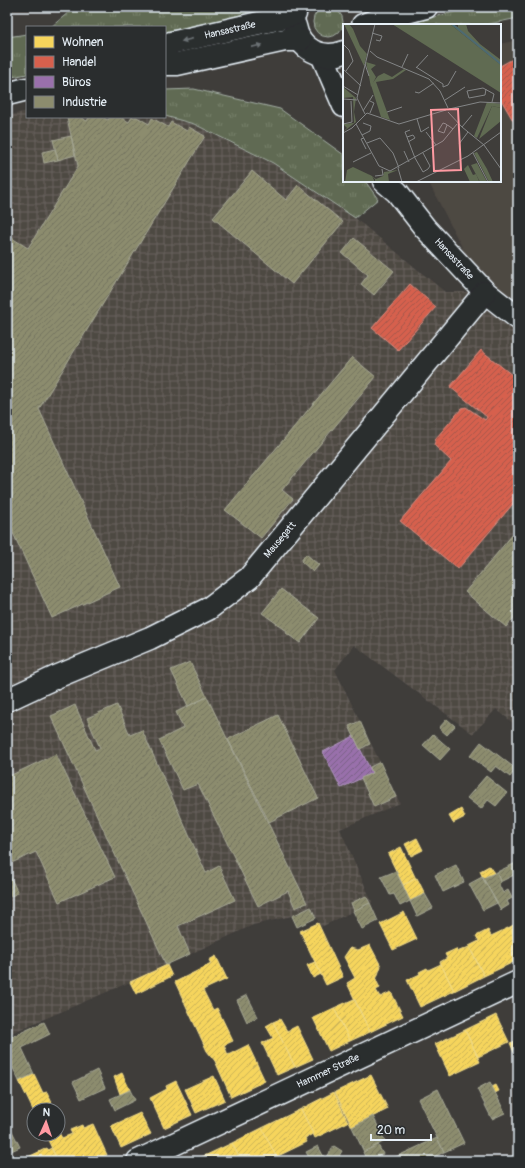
<svg xmlns="http://www.w3.org/2000/svg" width="525" height="1168" font-family="Pangolin,sans-serif">
	<style>
		.built { fill: #4e4843 }
		.industrial { fill: url(#industrial-grid) }
		.grass { fill: url(#grass-tufts); stroke: #a4aea5 }
		.homes { fill: url(#homes-hatch); stroke: #f2dd8b }
		.shops { fill: url(#shops-hatch); stroke: #db8c80 }
		.offices { fill: url(#offices-hatch); stroke: #b197c2 }
		.industry { fill: url(#industry-hatch); stroke: #a8aa97 }
		.lines { fill: none; stroke-linecap: round; stroke-linejoin: round }
		.street-casing { stroke: #e8f1f8; stroke-width: 25 }
		.secondary-casing { stroke: #e8f1f8; stroke-width: 25 }
		.street { stroke: #2a2d2e; stroke-width: 22 }
		.secondary { stroke: #2a2d2e; stroke-width: 22 }
		.oneway { fill: #6c7275 }
		.labels { text-anchor: middle; dominant-baseline: central; stroke-width: 4; stroke-linejoin: round; paint-order: stroke }
		.street-label { font-size: 10px; fill: #e8f1f8; stroke: #2a2d2e }
		.inset-river { fill: none; stroke: #4d6a72; stroke-width: 2 }
		.inset-road { fill: none; stroke: #838586; stroke-width: 1 }
		.view { fill: #ff9aa2; fill-opacity: 0.15; stroke: #ff9aa2; stroke-width: 2 }
		.inset-edge { fill: none; stroke: #e8f1f8; stroke-width: 2 }
	</style>
	<defs>
		<pattern id="industrial-grid" width="8" height="8" patternUnits="userSpaceOnUse"><rect width="8" height="8" fill="#4e4843"/><path d="M0 4h8M4 0v8" fill="none" stroke="#68635f"/></pattern>
		<pattern id="grass-tufts" width="24" height="20" patternUnits="userSpaceOnUse"><rect width="24" height="20" fill="#606b52"/><path d="M3 7l-1-3M5 7V3M7 7l1-3M15 17l-1-3M17 17v-4M19 17l1-3" fill="none" stroke="#77816c"/></pattern>
		<pattern id="homes-hatch" width="6" height="6" patternUnits="userSpaceOnUse"><rect width="6" height="6" fill="#f6d55c"/><path d="M-1 1l2-2M0 6l6-6M5 7l2-2" fill="none" stroke="#cab258"/></pattern>
		<pattern id="shops-hatch" width="6" height="6" patternUnits="userSpaceOnUse"><rect width="6" height="6" fill="#d6604d"/><path d="M-1 1l2-2M0 6l6-6M5 7l2-2" fill="none" stroke="#a4584c"/></pattern>
		<pattern id="offices-hatch" width="6" height="6" patternUnits="userSpaceOnUse"><rect width="6" height="6" fill="#9970ab"/><path d="M-1 1l2-2M0 6l6-6M5 7l2-2" fill="none" stroke="#786084"/></pattern>
		<pattern id="industry-hatch" width="6" height="6" patternUnits="userSpaceOnUse"><rect width="6" height="6" fill="#8c8c6e"/><path d="M-1 1l2-2M0 6l6-6M5 7l2-2" fill="none" stroke="#747461"/></pattern>
	</defs>
	<rect width="100%" height="100%" fill="#3f3d3a"/>
	<filter id="ink" filterUnits="userSpaceOnUse"><feTurbulence type="fractalNoise" baseFrequency=".025" numOctaves="2"/><feDisplacementMap in="SourceGraphic" scale="8" xChannelSelector="R" yChannelSelector="G"/><feConvolveMatrix kernelMatrix="1 2 1 2 8 2 1 2 1" color-interpolation-filters="sRGB"/></filter>
	<g filter="url(#ink)">
		<path class="built" d="M518 40V318L485 292 428 181H500V44Z"/>
		<path class="industrial" d="M27 111V117L165 116 194 124 273 163 355 218 445 292H485L518 319V727L496 709 473 734 354 645 335 670 400 803 340 829 372 902 321 927 311 907 292 916 253 925 130 982 7 1035V116Z"/>
		<g class="grass">
			<path d="M75 7H261L235 17 165 32V27H51Z"/>
			<path d="M473 7H518V18L484 25H403Z"/>
			<circle cx="328" cy="22" r="15"/>
			<path d="M27 34V74L7 78V37Z"/>
			<path d="M194 89 280 109 344 155V181H365L378 199 355 218 273 163 194 124 165 116V90Z"/>
		</g>
		<g class="homes">
			<path d="M461 809 465 817 453 823 449 816Z"/>
			<path d="M417 838 423 850 411 856 405 844Z"/>
			<path d="M401 847 416 879 403 885 388 854Z"/>
			<path d="M489 866 494 873 483 878 480 871Z"/>
			<path d="M417 878 425 894 410 901 403 885Z"/>
			<path d="M404 912 417 939 393 950 380 924Z"/>
			<path d="M518 918V944L510 927 517 923 515 920Z"/>
			<path d="M318 923 343 977 326 985 300 931Z"/>
			<path d="M510 927 518 944V960L484 976 469 946 479 941 476 936 488 930 491 936Z"/>
			<path d="M370 945 381 966 376 980 380 988 376 990 380 997 391 992 403 1016 370 1032 347 983 355 978 344 957 350 948 358 950Z"/>
			<path d="M469 947 484 976 454 991 440 962 447 958 445 954 456 949 457 952Z"/>
			<path d="M216 956 227 979 203 990 213 1010 217 1008 233 1041 224 1045 228 1055 248 1045 265 1081 231 1097 215 1061 207 1051 175 982 211 964 209 960Z"/>
			<path d="M315 962 321 974 313 978 307 965Z"/>
			<path d="M441 964 454 991 420 1007 407 980 420 974 419 972 427 968 428 970Z"/>
			<path d="M167 965 172 976 136 994 130 982Z"/>
			<path d="M354 999 370 1032 350 1041 334 1008Z"/>
			<path d="M334 1008 350 1041 329 1051 313 1018Z"/>
			<path d="M496 1015 509 1042 478 1057 465 1030Z"/>
			<path d="M280 1019 287 1031 297 1026 313 1059 295 1067 273 1022Z"/>
			<path d="M273 1022 295 1067 277 1075 262 1043 273 1038 266 1026Z"/>
			<path d="M465 1030 480 1062 450 1076 435 1044Z"/>
			<path d="M518 1040V1057H516L510 1043Z"/>
			<path d="M122 1073 130 1090 120 1094 114 1077Z"/>
			<path d="M34 1074 43 1093 47 1092 52 1103 49 1105 52 1110H34V1112L19 1081Z"/>
			<path d="M371 1075 388 1109 352 1127 335 1092Z"/>
			<path d="M214 1076 225 1100 196 1113 185 1089Z"/>
			<path d="M176 1081 192 1115 164 1128 150 1098 167 1089 166 1086Z"/>
			<path d="M496 1085 499 1091 495 1093 492 1087Z"/>
			<path d="M334 1092 348 1122 315 1138 301 1109Z"/>
			<path d="M301 1109 313 1134 305 1138 307 1142 276 1157 262 1128Z"/>
			<path d="M140 1113 151 1134 121 1148 111 1126Z"/>
			<path d="M93 1124 107 1155 94 1161H58L45 1134H58V1131L62 1138 72 1134 70 1130 82 1125 83 1128Z"/>
			<path d="M262 1128 277 1158 271 1161H241L232 1143Z"/>
			<path d="M232 1143 241 1161H202L200 1158Z"/>
			<path d="M7 1148 9 1152 13 1161H7Z"/>
			<path d="M47 1148 48 1150 51 1148 58 1161H25L24 1159Z"/>
		</g>
		<g class="shops">
			<path d="M518 56V129L500 98V66Z"/>
			<path d="M410 284 436 307 398 350 372 328Z"/>
			<path d="M481 350 518 380V498L458 569 400 521 451 461 434 445 436 438 462 408 466 407 485 420 487 417 450 387Z"/>
		</g>
		<path class="offices" d="M354 736 372 773 341 788 323 752Z"/>
		<g class="industry">
			<path d="M71 117H80L87 121 89 117H102L108 120 110 117H120L129 122 132 117H137L149 124 152 118 168 127 171 122 187 131 189 127 205 136 39 409 120 587 52 618 7 520V281L8 279 7 278V235L28 248 78 166 67 118Z"/>
			<path d="M71 136 75 155 58 160 53 140Z"/>
			<path d="M55 149 58 160 44 163 42 152Z"/>
			<path d="M252 171 286 200 298 185 343 222 292 284 213 218Z"/>
			<path d="M354 238 394 271 374 295 361 284 368 275 342 253Z"/>
			<path d="M352 357 376 377 282 490 293 499 261 538 225 510Z"/>
			<path d="M518 528V613L506 627 465 592Z"/>
			<path d="M306 554 319 565 313 572 301 561Z"/>
			<path d="M281 589 319 618 300 643 286 633 287 631 262 613Z"/>
			<path d="M190 662 207 697 188 706 171 670Z"/>
			<path d="M207 697 307 903 295 908 288 891 258 906 198 784 183 790 159 740 183 728 176 712Z"/>
			<path d="M75 705 95 750 100 748 87 718 117 705 130 735 142 730 206 873 219 866 235 900 178 926 190 954 166 965 51 716Z"/>
			<path d="M278 715 318 798 269 822 228 739Z"/>
			<path d="M447 719 455 726 447 735 439 728Z"/>
			<path d="M360 721 370 744 360 749 349 726Z"/>
			<path d="M433 734 450 749 440 760 423 745Z"/>
			<path d="M481 742 516 769 510 777 496 766 491 772 470 756Z"/>
			<path d="M56 754 115 877 59 902 36 852 7 865V777Z"/>
			<path d="M380 762 396 797 374 807 361 778 372 773 370 767Z"/>
			<path d="M486 776 507 793 496 806 488 800 481 809 467 798Z"/>
			<path d="M518 862V873L500 882 497 872Z"/>
			<path d="M456 865 464 882 443 892 435 875Z"/>
			<path d="M7 870 18 893 7 898Z"/>
			<path d="M396 871 410 901 400 906 394 894 390 895 381 877Z"/>
			<path d="M497 872 500 882 499 885 503 893 508 890 512 898 507 901 509 905 501 910 483 878Z"/>
			<path d="M482 877 497 903 483 910 469 884Z"/>
			<path d="M425 894 433 908 417 916 410 901Z"/>
			<path d="M366 896 370 903 354 911 351 903Z"/>
			<path d="M370 903 378 921 362 929 353 911Z"/>
			<path d="M311 907 316 918 297 927 292 916Z"/>
			<path d="M247 995 258 1017 247 1022 237 1000Z"/>
			<path d="M44 1022 50 1034 22 1048 34 1074 19 1081 7 1055V1039Z"/>
			<path d="M7 1055 12 1066 7 1068Z"/>
			<path d="M97 1070 105 1088 81 1099 73 1082Z"/>
			<path d="M490 1082 505 1113 492 1119 477 1089Z"/>
			<path d="M438 1089 464 1143 444 1152 418 1099Z"/>
			<path d="M130 1090 135 1100 115 1110 110 1099Z"/>
			<path d="M373 1116 385 1141 364 1152 352 1127Z"/>
			<path d="M10 1127 20 1147 9 1152 7 1148V1129Z"/>
			<path d="M437 1138 444 1152 426 1161H390L389 1160Z"/>
			<path d="M378 1145 383 1154 367 1161 363 1152Z"/>
			<path d="M318 1146 326 1161H311L306 1152Z"/>
			<path d="M334 1146 342 1151 339 1156 346 1161H326L325 1160Z"/>
		</g>
		<g class="lines">
			<g class="street-casing">
				<g id="street">
					<path d="M322 55 344 106"/>
					<path d="M384 181 397 192 425 228 485 292 518 318"/>
					<path d="M7 700 56 677 150 638 208 609 249 578 485 292"/>
					<path d="M138 1161 518 982"/>
				</g>
			</g>
			<g class="secondary-casing">
				<g id="secondary">
					<path d="M363 25 374 21 426 7"/>
					<path d="M295 26C299 49 322 61 344 52"/>
					<path d="M165 47 171 43 281 18 295 14"/>
					<path d="M165 64H177L285 40H300"/>
					<path d="M7 94 27 89"/>
				</g>
			</g>
			<use href="#street" class="street"/>
			<use href="#secondary" class="secondary"/>
		</g>
		<defs><path id="oneway-solid" d="M-6-.8H1V-3.2L6.5 0L1 3.2V.8H-6Z"/></defs>
		<g class="oneway">
			<use href="#oneway-solid" transform="translate(187 40) rotate(167)"/>
			<use href="#oneway-solid" transform="translate(257 46) rotate(-13)"/>
		</g>
	</g>
	<g class="labels">
		<g class="street-label">
			<text transform="translate(230 30) rotate(-13)">Hansastraße</text>
			<text transform="translate(454 259) rotate(47)">Hansastraße</text>
			<text transform="translate(280 540) rotate(-50)">Mausegatt</text>
			<text transform="translate(328 1071) rotate(-25)">Hammer Straße</text>
		</g>
	</g>
	<g transform="translate(343 24)">
		<rect width="158" height="158" fill="#3f3d3a"/>
		<path d="M1 0H6L10 5 17 22 24 30 21 42ZM107 0 115 3V0H123L125 7 137 20 158 36V41ZM23 38 33 41 28 45 33 53 28 63ZM134 128 144 145 150 158H146L131 129ZM134 139 144 158H137L128 141ZM55 146 45 150 46 158H32V155L24 149 33 155 40 152 41 148Z" fill="#606b52"/>
		<path d="M49 0H107L158 41V69ZM61 45 63 46 50 55 33 58 47 96 38 93 28 61 35 52 41 49 49 53ZM0 63 13 74 11 88 13 98 0 108 4 104 0 100 11 99 10 73 0 74ZM144 78 158 80V84L149 82 134 114 131 112Z" fill="#606b52"/>
		<path d="M149 82 158 84V97L136 115ZM125 141 130 151 133 150 136 157 127 158 121 145Z" fill="#606b52"/>
		<path d="M10 143 29 152 32 158H2L4 146Z" fill="#606b52"/>
		<path class="inset-river" d="M109 0 158 40"/>
		<path class="inset-road" d="M29 9 39 12 37 17 33 16M0 20 6 26 10 37 3 47M27 27 34 33 86 55 97 67 105 84M22 40 26 52M59 43 65 30M73 43 100 60V63M73 44 85 31M0 45 18 62M0 62 15 71M100 63 105 61 113 47M143 65 142 71 126 74 124 67 140 64 151 70 149 78M72 68 76 69 91 59M0 75 14 76M102 76 122 63M27 77 31 79 27 89M106 85 137 78 158 79M20 87 30 71M44 88 59 83M105 88 119 103 129 91M22 90 14 74 32 0M74 95 78 108 86 103M0 100 9 98 8 77M13 100 36 142 47 147 100 117 114 100M104 101 101 109 95 107 100 99 103 100 104 101 106 102 110 105M119 103 141 121 158 145M67 106 62 108 72 134M83 108 93 121M0 109 9 104 24 89 56 100 103 86M19 111 27 107 28 102 20 99M64 113 70 111 72 114 65 118M21 114 18 115 23 125M24 119 37 114 50 129 56 144M116 120 125 108M61 127 66 138M130 129 145 158M72 134 80 148 85 145 87 142 80 129M10 138 28 129M55 144 59 158M32 152 40 151 39 145M73 158 125 132 158 108"/>
		<path class="view" d="M115 85 118 146 91 147 88 86Z"/>
		<rect width="158" height="158" class="inset-edge"/>
	</g>
	<rect width="525" height="1168" fill="none" stroke="#2a2d2e" stroke-width="24"/>
	<rect x="12" y="12" width="501" height="1144" fill="none" stroke="#e8f1f8" stroke-width="1.5" filter="url(#ink)"/>
	<rect x="26" y="26" width="140" height="92" fill="#2a2d2e" stroke="#767b7f"/>
	<rect x="34" y="36" width="20" height="12" fill="#f6d55c" stroke="#767b7f"/>
	<text x="62" y="46" font-size="12" fill="#e8f1f8">Wohnen</text>
	<rect x="34" y="56" width="20" height="12" fill="#d6604d" stroke="#767b7f"/>
	<text x="62" y="66" font-size="12" fill="#e8f1f8">Handel</text>
	<rect x="34" y="76" width="20" height="12" fill="#9970ab" stroke="#767b7f"/>
	<text x="62" y="86" font-size="12" fill="#e8f1f8">Büros</text>
	<rect x="34" y="96" width="20" height="12" fill="#8c8c6e" stroke="#767b7f"/>
	<text x="62" y="106" font-size="12" fill="#e8f1f8">Industrie</text>
	<g transform="translate(46 1122) rotate(3)"><circle r="19" fill="#2a2d2e" stroke="#767b7f"/>
	<path d="M0-3L7 15L0 10L-7 15Z" fill="#ff9aa2"/>
	<text y="-6" font-size="11" font-weight="bold" text-anchor="middle" fill="#e8f1f8">N</text>
	</g>
	<path d="M371 1134v6h60v-6" fill="none" stroke="#e8f1f8" stroke-width="2"/>
	<text x="377" y="1134" font-size="12" fill="#e8f1f8" stroke="#2a2d2e" stroke-width="3" paint-order="stroke">20 m</text>
</svg>
